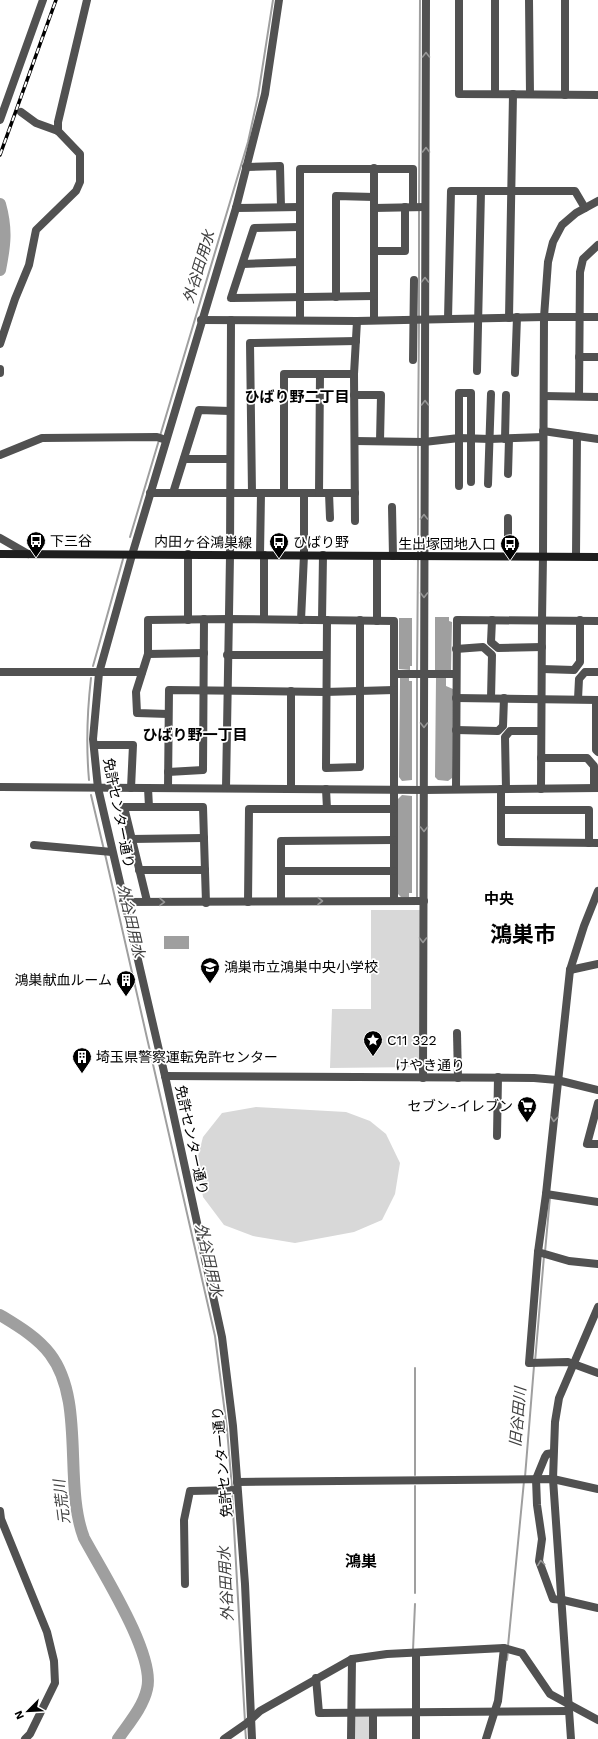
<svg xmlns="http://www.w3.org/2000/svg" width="598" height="1739" font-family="'Work Sans','Noto Sans JP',sans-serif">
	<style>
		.green { fill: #d8d8d8 }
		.water { fill: #9f9f9f }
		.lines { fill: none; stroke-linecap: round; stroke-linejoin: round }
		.stream { stroke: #9f9f9f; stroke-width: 2 }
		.river { stroke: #9f9f9f; stroke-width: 12 }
		.minor { stroke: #515151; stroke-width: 8 }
		.tertiary { stroke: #515151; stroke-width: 8 }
		.secondary { stroke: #1e1e1e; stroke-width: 8 }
		.rail-casing { stroke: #000; stroke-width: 3.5 }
		.rail { stroke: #fff; stroke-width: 2; stroke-dasharray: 6; stroke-linecap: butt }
		.oneway { stroke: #979797 }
		.labels { text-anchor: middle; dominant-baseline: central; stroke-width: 3.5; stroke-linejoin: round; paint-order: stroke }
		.poi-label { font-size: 14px; fill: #000; stroke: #fff; text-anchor: start }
		.street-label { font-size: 14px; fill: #000; stroke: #fff }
		.water-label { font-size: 15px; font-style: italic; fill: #404040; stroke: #fff }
		.neighbourhood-label { font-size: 15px; font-weight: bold; fill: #000; stroke: #fff }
		.quarter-label { font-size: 16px; font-weight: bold; fill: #000; stroke: #fff }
		.town-label { font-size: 22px; font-weight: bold; fill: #000; stroke: #fff }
	</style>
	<rect width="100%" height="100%" fill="#fff"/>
	<g class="green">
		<path d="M371 910H420L419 1067 330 1068 332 1009H371Z"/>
		<path d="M256 1107 346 1112 370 1121 386 1134 400 1163 395 1194 382 1220 354 1232 295 1243 253 1236 224 1225 203 1197 197 1160 203 1137 222 1113Z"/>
		<path d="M352 1713H373V1739H351Z"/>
	</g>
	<g class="water">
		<path d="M435 617H449V621L452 622 451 670H435Z"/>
		<path d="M399 618H412V666H410V670L399 669Z"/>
		<path d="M400 677H409V681H412V780L402 781 399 777Z"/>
		<path d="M436 678H446V686L453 689 452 778 448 781 438 780 435 777Z"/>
		<path d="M402 795 412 796V893H409V897H401L398 894V799Z"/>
		<rect x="164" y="936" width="25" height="13"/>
	</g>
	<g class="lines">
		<g class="stream">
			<path d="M419 205 420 0"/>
			<path d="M419 317V209"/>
			<path d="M160 436 248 142 258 96 273 0"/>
			<path d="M418 439 419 321"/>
			<path d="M130 537 159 440"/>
			<path d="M418 555V443"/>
			<path d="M93 666 123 559"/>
			<path d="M417 673 418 559"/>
			<path d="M89 780C86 746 87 713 91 678"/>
			<path d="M417 789V677"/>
			<path d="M91 795 104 850"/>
			<path d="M105 854 215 1336 227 1429 232 1488"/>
			<path d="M417 898V793"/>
			<path d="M545 1252 550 1197"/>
			<path d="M535 1362 544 1256"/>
			<path d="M415 1475V1368"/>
			<path d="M525 1477 534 1366"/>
			<path d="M415 1486V1593"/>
			<path d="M232 1493 245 1722"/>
			<path d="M508 1646 524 1481"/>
			<path d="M413 1650 415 1604"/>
			<path d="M507 1660 508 1651"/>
			<path d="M245 1726 246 1739"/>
		</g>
		<g class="river">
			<path d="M0 204C7 229 5 245 0 270"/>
			<path d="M0 1315C18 1326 37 1337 50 1354 86 1401 63 1484 84 1538 101 1570 156 1655 147 1689 143 1707 129 1723 118 1739"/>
		</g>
		<g class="minor">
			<path d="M459 0V94L598 95"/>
			<path d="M529 0 530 94"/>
			<path d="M495 94V0"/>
			<path d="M565 95V0"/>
			<path d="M0 120 43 0"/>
			<path d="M58 131V122L87 0"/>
			<path d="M246 167 280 166 281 207"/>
			<path d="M374 168V320"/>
			<path d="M236 208 299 207"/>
			<path d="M374 208 425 207"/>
			<path d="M299 227 254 228 231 298 374 296"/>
			<path d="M374 251H405V207"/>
			<path d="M243 264 300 262"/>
			<path d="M336 297V196L374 197"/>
			<path d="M509 318 513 94"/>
			<path d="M448 319 451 191H575L585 208"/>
			<path d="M201 320 357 321 544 317H598"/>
			<path d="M300 320V169H413V207"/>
			<path d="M0 344 15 299 29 265 36 230 76 191 80 182V154L58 131 36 123 21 112"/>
			<path d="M579 357H598"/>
			<path d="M413 360 414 280"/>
			<path d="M0 369V373"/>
			<path d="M477 371 481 191"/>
			<path d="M515 373 517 317"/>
			<path d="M354 395H381L380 441"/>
			<path d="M544 396 598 397"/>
			<path d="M579 396 580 272 583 259 598 245"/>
			<path d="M543 431 598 439"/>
			<path d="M505 439 506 395"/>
			<path d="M355 441 424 442 459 438 490 439 543 437"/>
			<path d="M0 455 42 438 157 437 166 440"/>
			<path d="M184 459H229"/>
			<path d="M508 474 509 439"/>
			<path d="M488 484 491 394"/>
			<path d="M459 486V393H471V482"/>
			<path d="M150 493H355"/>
			<path d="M173 493 199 410 230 411"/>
			<path d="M252 493 250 343 356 341"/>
			<path d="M284 493V374H354"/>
			<path d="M319 493 320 374"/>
			<path d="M329 493 330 518"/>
			<path d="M392 507 393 556"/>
			<path d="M355 521 354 374 357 321"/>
			<path d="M0 538 28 554"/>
			<path d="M260 555 261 493"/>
			<path d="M508 556V518"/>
			<path d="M543 556 544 317 548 262 553 242 562 225 576 213 598 201"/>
			<path d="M576 556 577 436"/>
			<path d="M264 619V555"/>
			<path d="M188 620V554"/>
			<path d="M301 620 304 555V493"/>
			<path d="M322 620 323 555"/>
			<path d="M327 620 326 768 360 767V620"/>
			<path d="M492 620 491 642 498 648 542 647"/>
			<path d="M377 621V556"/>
			<path d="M456 649 483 647 492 655 491 698"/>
			<path d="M148 654 204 653"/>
			<path d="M227 655H326"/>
			<path d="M542 669 574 670 580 662V620"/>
			<path d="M0 672H142"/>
			<path d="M394 674H456"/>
			<path d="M456 698 598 700"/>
			<path d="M578 699 579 679 585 672H598"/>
			<path d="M596 700V750L598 752"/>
			<path d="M168 714 137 713 136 692 148 654V620L228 619 394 621V900"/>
			<path d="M456 730 498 731 503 726 504 698"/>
			<path d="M94 745H133L131 788"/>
			<path d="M541 758H587L594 766V788"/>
			<path d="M168 772 203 770 204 619"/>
			<path d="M0 787 424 790 598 788"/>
			<path d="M148 788 149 807"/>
			<path d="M168 788 169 690 325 692 394 690"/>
			<path d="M226 788 230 556 231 320"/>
			<path d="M291 789V691"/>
			<path d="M326 789 327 809"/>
			<path d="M456 789 457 620 598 621"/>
			<path d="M501 789V842L598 843"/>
			<path d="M506 789 505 737 510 731H541"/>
			<path d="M541 789 542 620"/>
			<path d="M501 810H589V843"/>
			<path d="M131 839 204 838"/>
			<path d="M34 845 112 852"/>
			<path d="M139 870H205"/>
			<path d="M281 871H393"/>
			<path d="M598 891 584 926 570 970 546 1194 538 1252 569 1261 598 1264"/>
			<path d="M147 901 124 807H203L206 903"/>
			<path d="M281 901V841L393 840"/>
			<path d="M123 902 424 901"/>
			<path d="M248 902 249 809H393"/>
			<path d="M570 970 598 964"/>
			<path d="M457 1033 458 1078"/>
			<path d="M423 1078 426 0"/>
			<path d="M598 1103 587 1144H598"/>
			<path d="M497 1136 498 1077"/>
			<path d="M546 1194 598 1202"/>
			<path d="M538 1252 529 1363 568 1362 598 1373"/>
			<path d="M553 1453 547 1454 545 1457 536 1479 537 1505 542 1539 539 1561 553 1599 563 1600 598 1608"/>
			<path d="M237 1482 553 1479 598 1489"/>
			<path d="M0 1511 1 1519 47 1632 54 1661 55 1683 30 1734 25 1739"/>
			<path d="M185 1584 184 1520 190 1491 237 1490"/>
			<path d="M316 1678 319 1713 569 1711"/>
			<path d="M373 1713V1739"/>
			<path d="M224 1739 247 1723 260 1711 352 1659 387 1654 504 1648 522 1653 550 1694 598 1720"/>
			<path d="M351 1739 352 1659"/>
			<path d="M416 1739V1653"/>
			<path d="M486 1739 498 1701 504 1648"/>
		</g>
		<g class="tertiary">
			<path d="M542 620 543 556"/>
			<path d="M165 1076 534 1078 557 1080 598 1090"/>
			<path d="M252 1739 245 1584 233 1426 222 1337 165 1076 98 788 93 739 99 673 132 555 236 208 265 94 279 0"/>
			<path d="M571 1739 553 1479 555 1422 559 1398 598 1307"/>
		</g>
		<path class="secondary" d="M0 554 598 557"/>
		<g class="rail-casing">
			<path id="rail" d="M0 155 56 0"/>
		</g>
		<use href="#rail" class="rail"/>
	</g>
	<defs><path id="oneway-chevron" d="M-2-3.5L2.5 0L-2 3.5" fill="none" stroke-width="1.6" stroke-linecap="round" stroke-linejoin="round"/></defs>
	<g class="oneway">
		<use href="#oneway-chevron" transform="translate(426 55) rotate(-90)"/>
		<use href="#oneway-chevron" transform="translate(426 150) rotate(-90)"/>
		<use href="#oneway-chevron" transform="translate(425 280) rotate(-90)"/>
		<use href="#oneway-chevron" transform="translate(425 403) rotate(-90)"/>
		<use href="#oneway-chevron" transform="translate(424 517) rotate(-90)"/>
		<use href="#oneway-chevron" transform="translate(424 595) rotate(90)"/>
		<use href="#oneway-chevron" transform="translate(424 725) rotate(90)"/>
		<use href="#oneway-chevron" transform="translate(424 829) rotate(90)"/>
		<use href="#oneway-chevron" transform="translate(320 901)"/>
		<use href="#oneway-chevron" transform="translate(162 902) rotate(1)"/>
		<use href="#oneway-chevron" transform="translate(423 940) rotate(90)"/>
		<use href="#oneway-chevron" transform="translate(554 1119) rotate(96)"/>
		<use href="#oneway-chevron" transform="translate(541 1563) rotate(-97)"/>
	</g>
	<defs>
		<g id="bus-pin" transform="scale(1)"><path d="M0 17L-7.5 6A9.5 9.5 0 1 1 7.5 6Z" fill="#000" stroke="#fff"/><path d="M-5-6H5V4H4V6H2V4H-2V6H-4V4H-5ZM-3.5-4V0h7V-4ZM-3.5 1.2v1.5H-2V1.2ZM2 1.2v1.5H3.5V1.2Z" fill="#fff"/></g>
		<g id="school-pin" transform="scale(1)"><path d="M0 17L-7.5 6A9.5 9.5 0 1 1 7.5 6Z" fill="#000" stroke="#fff"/><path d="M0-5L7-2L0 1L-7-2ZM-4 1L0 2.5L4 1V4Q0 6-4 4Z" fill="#fff"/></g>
		<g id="building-pin" transform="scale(1)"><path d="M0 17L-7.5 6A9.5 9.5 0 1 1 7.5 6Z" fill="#000" stroke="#fff"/><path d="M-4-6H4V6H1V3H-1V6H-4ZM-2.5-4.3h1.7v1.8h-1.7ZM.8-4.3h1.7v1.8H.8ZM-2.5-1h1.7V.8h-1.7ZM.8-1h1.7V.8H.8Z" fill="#fff"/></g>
		<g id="sight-pin" transform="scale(1)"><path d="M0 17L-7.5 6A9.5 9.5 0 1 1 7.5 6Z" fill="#000" stroke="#fff"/><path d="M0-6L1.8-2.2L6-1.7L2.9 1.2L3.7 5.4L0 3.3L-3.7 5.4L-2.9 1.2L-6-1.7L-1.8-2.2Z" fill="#fff"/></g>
		<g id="supermarket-pin" transform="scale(1)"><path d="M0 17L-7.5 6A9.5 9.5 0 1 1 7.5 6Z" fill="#000" stroke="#fff"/><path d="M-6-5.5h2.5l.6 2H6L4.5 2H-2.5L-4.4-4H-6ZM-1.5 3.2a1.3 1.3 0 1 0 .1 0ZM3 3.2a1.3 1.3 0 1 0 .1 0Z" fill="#fff"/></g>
	</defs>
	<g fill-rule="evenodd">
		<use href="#bus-pin" x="36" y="541"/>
		<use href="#bus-pin" x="279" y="542"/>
		<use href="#bus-pin" x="510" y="544"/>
		<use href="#school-pin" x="210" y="967"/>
		<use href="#building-pin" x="126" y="980"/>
		<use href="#sight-pin" x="373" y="1040"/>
		<use href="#building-pin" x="82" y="1057"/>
		<use href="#supermarket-pin" x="527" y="1106"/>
	</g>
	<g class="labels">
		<g class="poi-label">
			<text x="50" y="541">下三谷</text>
			<text x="293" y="542">ひばり野</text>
			<text x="496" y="544" text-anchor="end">生出塚団地入口</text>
			<text x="224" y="967">鴻巣市立鴻巣中央小学校</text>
			<text x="112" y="980" text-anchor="end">鴻巣献血ルーム</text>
			<text x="387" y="1040">C11 322</text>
			<text x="96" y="1057">埼玉県警察運転免許センター</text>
			<text x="513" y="1106" text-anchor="end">セブン-イレブン</text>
		</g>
		<g class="street-label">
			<text transform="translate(203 542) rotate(1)">内田ヶ谷鴻巣線</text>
			<text transform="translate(119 813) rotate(79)">免許センター通り</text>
			<text x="430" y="1065">けやき通り</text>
			<text transform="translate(192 1140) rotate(78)">免許センター通り</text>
			<text transform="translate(222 1462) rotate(-95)">免許センター通り</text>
		</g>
		<g class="water-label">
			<text transform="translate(199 267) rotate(-73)">外谷田用水</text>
			<text transform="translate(131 921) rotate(77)">外谷田用水</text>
			<text transform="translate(209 1260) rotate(77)">外谷田用水</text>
			<text transform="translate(518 1417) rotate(-85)">旧谷田川</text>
			<text transform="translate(62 1502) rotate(-97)">元荒川</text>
			<text transform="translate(226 1584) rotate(-93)">外谷田用水</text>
		</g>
		<g class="neighbourhood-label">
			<text x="297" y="397">ひばり野二丁目</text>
			<text x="195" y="735">ひばり野一丁目</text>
			<text x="499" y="899">中央</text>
		</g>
		<g class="quarter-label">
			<text x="361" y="1561">鴻巣</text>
		</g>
		<g class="town-label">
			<text x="523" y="934">鴻巣市</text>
		</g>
	</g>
	<g transform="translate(28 1711) rotate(246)" stroke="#ffffff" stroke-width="3" paint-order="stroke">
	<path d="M0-3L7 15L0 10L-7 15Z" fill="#000000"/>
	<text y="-6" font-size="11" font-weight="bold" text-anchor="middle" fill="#000000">N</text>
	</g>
</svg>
